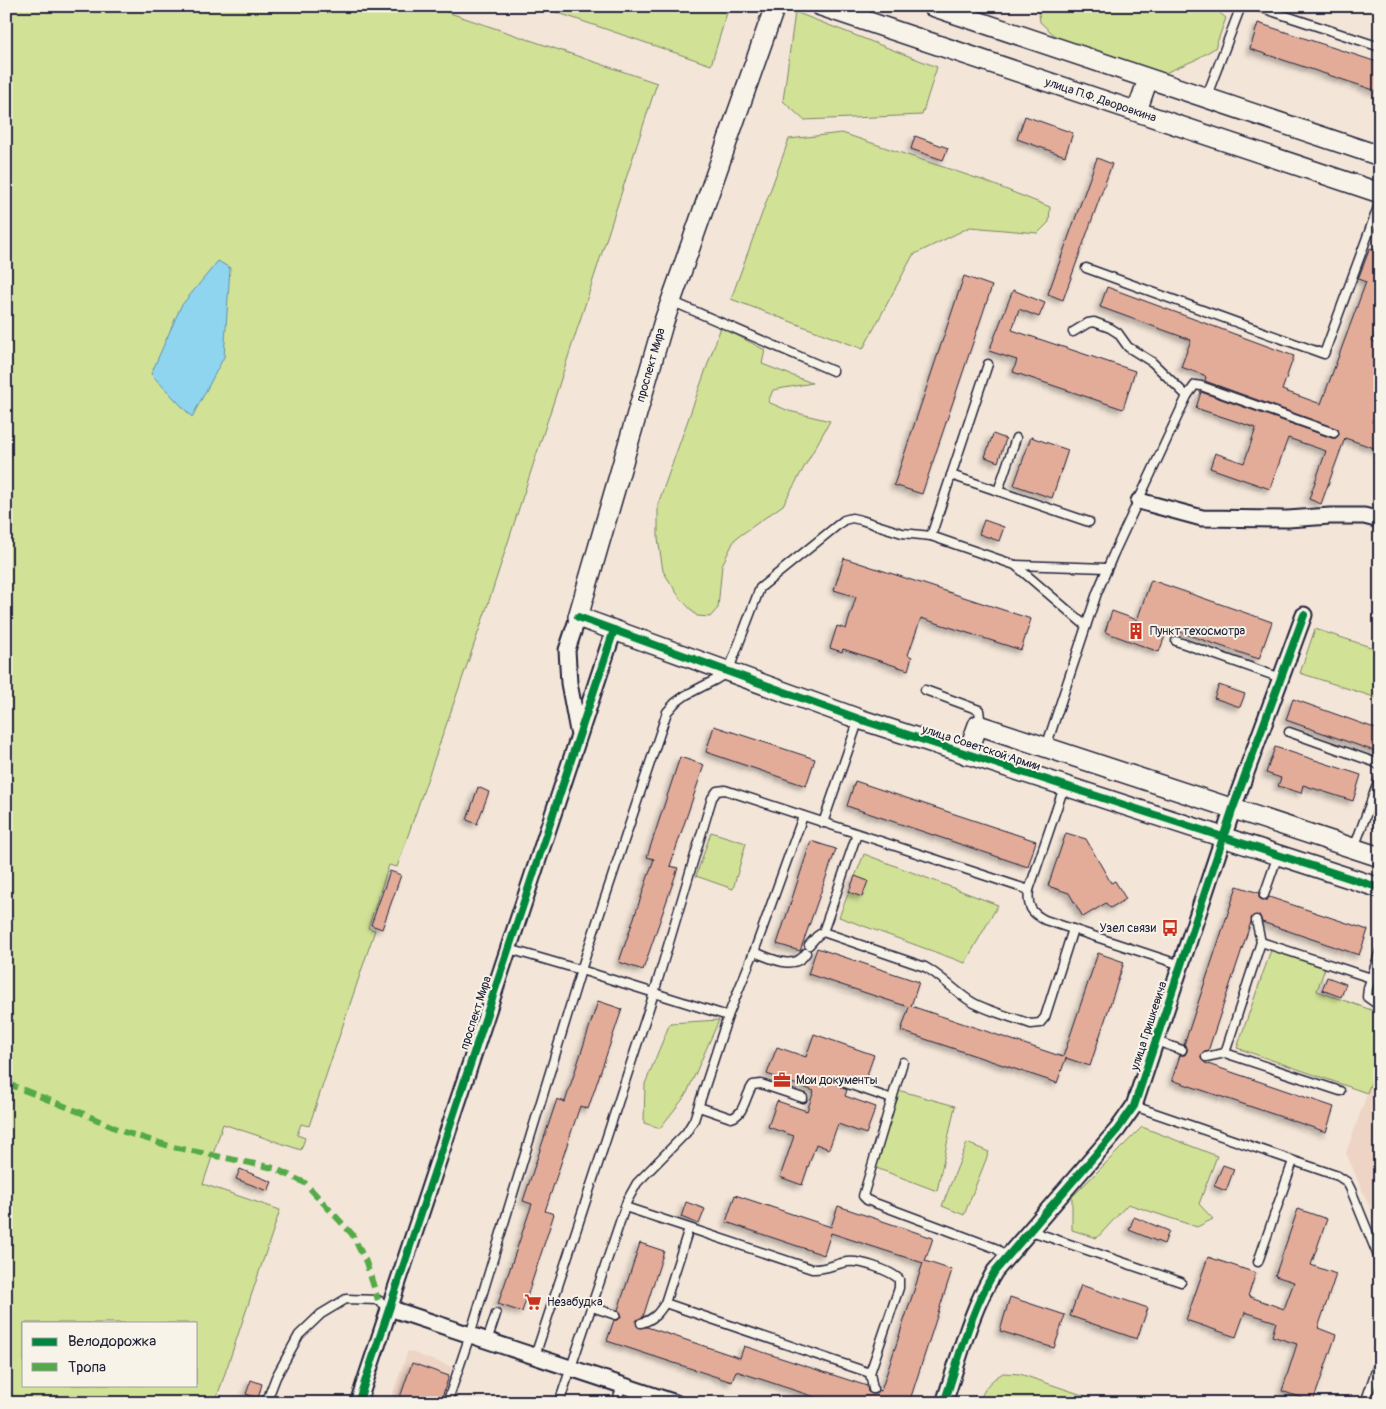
<svg xmlns="http://www.w3.org/2000/svg" width="1386" height="1409" font-family="Pangolin,sans-serif">
	<style>
		.built { fill: #eed4c5 }
		.green { fill: #d1e296; stroke: #7a8268; fill-rule: evenodd }
		.water { fill: #8fd5f0; stroke: #638da8 }
		.building { fill: #e3ac99; stroke: #22223b; filter: url(#shadow) }
		.lines { fill: none; stroke-linecap: round; stroke-linejoin: round }
		.service-casing { stroke: #22223b; stroke-width: 11 }
		.minor-casing { stroke: #22223b; stroke-width: 19 }
		.tertiary-casing { stroke: #22223b; stroke-width: 22 }
		.service { stroke: #f7f3e8; stroke-width: 8 }
		.minor { stroke: #f7f3e8; stroke-width: 15 }
		.tertiary { stroke: #f7f3e8; stroke-width: 19 }
		.quiet { stroke: #53aa46; stroke-width: 6; stroke-dasharray: 12 6; stroke-linecap: butt }
		.cycleway-casing { stroke: #f7f3e8; stroke-width: 11 }
		.cycleway { stroke: #00873e; stroke-width: 8 }
		.labels { text-anchor: middle; dominant-baseline: central; stroke-width: 4; stroke-linejoin: round; paint-order: stroke }
		.street-label { font-size: 12px; fill: #22223b; stroke: #f7f3e8 }
		.poi-label { font-size: 12px; fill: #22223b; stroke: #f7f3e8; text-anchor: start }
	</style>
	<defs>
		<filter id="shadow"><feDropShadow dx="-3.5" dy="3.5" stdDeviation="2.5" flood-color="#0004"/></filter>
	</defs>
	<rect width="100%" height="100%" fill="#f3e5d8"/>
	<filter id="ink" filterUnits="userSpaceOnUse"><feTurbulence type="fractalNoise" baseFrequency=".02" numOctaves="2"/><feDisplacementMap in="SourceGraphic" scale="10" xChannelSelector="R" yChannelSelector="G"/><feConvolveMatrix kernelMatrix="1 2 1 2 8 2 1 2 1" color-interpolation-filters="sRGB"/></filter>
	<g filter="url(#ink)">
		<g class="built">
			<path d="M1380 1058V1231L1346 1153Z"/>
			<path d="M408 1351 452 1367 440 1403H389Z"/>
		</g>
		<g class="green">
			<path d="M6 6H429L657 83 486 610 397 867 389 865 368 928 375 930 309 1126 301 1124 297 1135 305 1138 301 1150 223 1124 203 1184 280 1210 215 1403H6ZM24 1323H196V1385H24Z"/>
			<path d="M538 6H729L711 65Z"/>
			<path d="M1038 6H1211L1226 18 1215 48 1195 60 1158 76 1063 43 1040 22Z"/>
			<path d="M795 12 937 67 922 115 804 120 783 101Z"/>
			<path d="M842 133 982 180 1050 207 1049 222 1038 233 970 227 913 255 863 349 731 299 789 139Z"/>
			<path d="M721 327 765 350 762 364 812 383 773 390 768 402 789 411 830 421 783 505 735 539 722 565 718 608 710 617 697 616 680 598 663 571 658 538V504Z"/>
			<path d="M1315 629 1380 650V699L1300 673Z"/>
			<path d="M711 832 746 843 733 889 696 876Z"/>
			<path d="M864 854 998 905 965 963 839 917Z"/>
			<path d="M1271 950 1325 968 1317 991 1380 1013V1058L1367 1093 1237 1048Z"/>
			<path d="M719 1020 686 1095 660 1128 644 1123 645 1084 670 1023Z"/>
			<path d="M894 1089 955 1106 937 1191 871 1166Z"/>
			<path d="M1142 1127 1217 1156 1199 1204 1213 1219 1197 1227 1128 1204 1097 1238 1072 1230V1197Z"/>
			<path d="M967 1143 989 1152 964 1215 942 1206Z"/>
			<path d="M1003 1373 1020 1374 1106 1403H979C985 1387 988 1382 1003 1373Z"/>
		</g>
		<path class="water" d="M218 261 230 268 224 357 192 417 151 374 181 306Z"/>
		<g class="building">
			<path d="M1258 23 1380 63V92L1250 49Z"/>
			<path d="M1025 116 1073 133 1065 156 1017 139Z"/>
			<path d="M915 136 948 148 943 160 911 149Z"/>
			<path d="M1097 158 1112 164 1063 300 1048 294Z"/>
			<path d="M1370 248 1380 251V319L1372 341 1380 344V400L1372 422 1380 425V450L1345 438 1321 504 1309 499 1326 451 1288 438 1270 489 1210 468 1215 453 1244 463 1256 428 1196 408 1201 392 1332 438H1336L1339 435 1338 429 1205 381 1206 377 1204 375 1181 367 1191 340 1100 307 1107 287 1294 356 1282 390 1321 404 1366 282 1358 279Z"/>
			<path d="M964 276 992 286 922 494 919 493 894 485Z"/>
			<path d="M1013 290 1045 303 1039 317 1019 309 1012 330 1135 371 1123 409 1013 372 1017 360 989 351Z"/>
			<path d="M993 434 1006 439 998 462 985 457Z"/>
			<path d="M1031 437 1068 450 1052 498 1014 485Z"/>
			<path d="M984 520 1004 527 999 541 979 534Z"/>
			<path d="M844 558 1031 619 1021 650 921 618 908 655 912 657 908 670 843 649 842 652 830 648 837 626 846 629 856 597 834 590Z"/>
			<path d="M1151 580 1272 622 1259 659 1168 628 1159 652 1105 632 1112 611 1137 620Z"/>
			<path d="M1219 685 1245 694 1240 707 1214 698Z"/>
			<path d="M1293 699 1380 730V753L1286 720Z"/>
			<path d="M714 726 815 759 806 786 706 752Z"/>
			<path d="M1275 747 1361 775 1353 801 1303 785 1301 793 1278 786 1281 778 1266 773Z"/>
			<path d="M680 757 704 765 670 866 678 868 643 970 619 962 654 859 647 857Z"/>
			<path d="M855 781 1036 841 1028 867 847 806Z"/>
			<path d="M478 787 489 792 477 824 467 820Z"/>
			<path d="M1066 833 1086 839 1111 883 1115 881 1126 899 1110 908 1106 903 1083 917 1069 893 1048 886Z"/>
			<path d="M811 841 836 849 800 951 777 944Z"/>
			<path d="M390 871 401 875 382 929 371 925Z"/>
			<path d="M855 876 868 881 862 897 849 892Z"/>
			<path d="M1237 886 1259 893V898L1263 900H1267L1269 897 1368 930 1359 955 1262 922 1260 916H1253L1208 1051 1203 1053 1201 1056 1202 1060 1205 1063 1334 1107 1326 1132 1172 1080 1180 1055H1185L1187 1051V1047L1184 1045Z"/>
			<path d="M817 948 919 982 911 1006 1063 1057 1098 953 1124 962 1090 1066 1066 1058 1057 1083 901 1031 909 1007 808 974Z"/>
			<path d="M1327 977 1346 984 1341 997 1322 990Z"/>
			<path d="M598 1001 622 1009 588 1109 580 1106 545 1211 554 1214 522 1312 498 1304 532 1204 523 1201 557 1099 565 1102Z"/>
			<path d="M814 1034 874 1055 865 1081 852 1076 851 1079 841 1076 838 1078 836 1083 840 1087 847 1090 845 1096 876 1107 866 1134 838 1124 829 1149 816 1144 802 1185 780 1177 794 1136 768 1127 777 1101 807 1111 814 1091 767 1074 777 1047 806 1057Z"/>
			<path d="M1223 1165 1234 1169 1226 1191 1214 1186Z"/>
			<path d="M240 1169 272 1182 268 1191 236 1179Z"/>
			<path d="M735 1195 831 1227 838 1206 933 1238 925 1261 952 1270 909 1403H833L736 1371 732 1382 607 1341 614 1320H618L621 1317V1313L618 1310 640 1243 664 1251 643 1317 636 1321 638 1327H647L740 1358 744 1346 867 1386 868 1392 872 1394H876L878 1390 881 1391 923 1263 831 1233 824 1255 726 1222Z"/>
			<path d="M686 1202 705 1209 699 1224 681 1217Z"/>
			<path d="M1298 1209 1327 1219 1311 1265 1336 1274 1318 1328 1336 1335 1313 1402 1282 1391 1297 1344 1272 1336 1276 1322 1245 1312 1236 1337 1186 1320 1208 1257 1256 1273 1248 1296 1284 1309 1294 1282 1275 1276Z"/>
			<path d="M1134 1217 1169 1231 1164 1244 1129 1230Z"/>
			<path d="M1081 1285 1148 1308 1137 1339 1070 1316Z"/>
			<path d="M1010 1297 1065 1315 1054 1348 1000 1331Z"/>
			<path d="M412 1363 449 1376 440 1403H398Z"/>
			<path d="M251 1380 262 1384 258 1398 246 1394Z"/>
		</g>
		<g class="lines">
			<g class="service-casing">
				<g id="service">
					<path d="M1256 6 1380 47"/>
					<path d="M1206 98 1241 6"/>
					<path d="M1086 268 1324 354 1380 202"/>
					<path d="M671 301 833 371"/>
					<path d="M1187 396 1195 385 1201 386 1334 433"/>
					<path d="M951 475 1089 522"/>
					<path d="M998 491 1016 438"/>
					<path d="M931 536 988 364"/>
					<path d="M1015 565 1107 568"/>
					<path d="M1176 641 1281 678"/>
					<path d="M925 690 979 710 980 718 978 725"/>
					<path d="M1289 732 1374 762 1380 766"/>
					<path d="M1046 747 1097 593 1113 555 1187 396 1152 362 1128 347 1118 333 1110 328 1094 322 1088 323 1073 332"/>
					<path d="M823 823 859 719"/>
					<path d="M857 834 823 932 925 967C942 976 955 992 972 1002 990 1012 1012 1017 1031 1024L1040 1023 1045 1017 1073 929"/>
					<path d="M1354 848 1380 777"/>
					<path d="M1029 890 1064 787"/>
					<path d="M1264 895 1278 855"/>
					<path d="M1256 920 1261 942"/>
					<path d="M809 945 817 936 823 932"/>
					<path d="M509 949 581 970 667 712 675 703 686 695 715 680 728 672 760 588 844 520 852 518 861 520 902 533 931 536 1015 565 1086 626"/>
					<path d="M1380 951 1368 988 1367 997 1374 1002 1380 1004"/>
					<path d="M754 952C771 958 794 972 806 953"/>
					<path d="M1156 1041 1182 1050"/>
					<path d="M1206 1057 1225 1053"/>
					<path d="M903 1062 863 1196 867 1200 995 1248 1008 1257"/>
					<path d="M842 1082 892 1099"/>
					<path d="M1340 1091 1225 1053 1261 942 1371 978"/>
					<path d="M1134 1106 1338 1176 1347 1182 1351 1190 1380 1261"/>
					<path d="M699 1107 731 1118C745 1115 745 1095 753 1085L761 1084 803 1098"/>
					<path d="M625 1207 689 1228 665 1303 870 1373 899 1288V1279C889 1270 860 1260 847 1262 834 1264 825 1270 812 1269L689 1228"/>
					<path d="M1031 1231 1181 1282"/>
					<path d="M1258 1262 1293 1161"/>
					<path d="M592 1307 616 1315"/>
					<path d="M641 1323C653 1320 659 1313 665 1303"/>
					<path d="M487 1341 496 1314"/>
					<path d="M535 1356 654 993 712 798 717 791 725 790 1029 890C1027 906 1031 913 1045 920L1181 965"/>
					<path d="M870 1373 873 1389"/>
					<path d="M266 1403 276 1377 299 1335 321 1314 346 1299 378 1300 389 1308"/>
					<path d="M447 1403 470 1335 581 970 728 1016"/>
					<path d="M559 1403 627 1201 637 1183 686 1133 694 1120 728 1016 754 952 803 816"/>
					<path d="M616 1403 622 1385"/>
					<path d="M1365 1403 1380 1359"/>
				</g>
			</g>
			<g class="minor-casing">
				<g id="minor">
					<path d="M1139 501 1202 518 1288 519 1330 516H1364L1380 520"/>
					<path d="M578 617 567 650 569 683 578 731"/>
					<path d="M389 1308 676 1403"/>
					<path d="M358 1403 614 630"/>
					<path d="M944 1403C959 1359 970 1311 995 1271L1117 1130 1134 1106 1233 808 1304 615"/>
				</g>
			</g>
			<g class="tertiary-casing">
				<g id="tertiary">
					<path d="M775 6 663 324 578 617 859 719 1380 888"/>
					<path id="s1" d="M821 6 1380 193"/>
					<path d="M932 6 1380 156"/>
					<path d="M1137 111 1148 79"/>
					<path d="M967 755 978 725 1380 857"/>
				</g>
			</g>
			<use href="#service" class="service"/>
			<use href="#minor" class="minor"/>
			<use href="#tertiary" class="tertiary"/>
			<path class="quiet" d="M6 1083 82 1113 124 1132 173 1147 274 1168 305 1183 352 1234 366 1262 378 1300"/>
			<g class="cycleway-casing">
				<g id="cycleway">
					<path d="M578 617 859 719 1380 888"/>
					<path d="M358 1403 614 630"/>
					<path d="M944 1403C959 1359 970 1311 995 1271L1117 1130 1134 1106 1233 808 1304 615"/>
				</g>
			</g>
			<use href="#cycleway" class="cycleway"/>
		</g>
	</g>
	<defs>
		<g id="building-bare" transform="scale(1.35)"><path d="M-4-6H4V6H1V3H-1V6H-4ZM-2.5-4.3h1.7v1.8h-1.7ZM.8-4.3h1.7v1.8H.8ZM-2.5-1h1.7V.8h-1.7ZM.8-1h1.7V.8H.8Z" fill="#c8321e" stroke="#f7f3e8" stroke-width="2.5" paint-order="stroke"/></g>
		<g id="bus-bare" transform="scale(1.35)"><path d="M-5-6H5V4H4V6H2V4H-2V6H-4V4H-5ZM-3.5-4V0h7V-4ZM-3.5 1.2v1.5H-2V1.2ZM2 1.2v1.5H3.5V1.2Z" fill="#c8321e" stroke="#f7f3e8" stroke-width="2.5" paint-order="stroke"/></g>
		<g id="office-bare" transform="scale(1.35)"><path d="M-6-3h4V-5.5h4V-3h4V5H-6ZM-1-4.5V-3h2v-1.5ZM-6 0V1H6V0Z" fill="#c8321e" stroke="#f7f3e8" stroke-width="2.5" paint-order="stroke"/></g>
		<g id="supermarket-bare" transform="scale(1.35)"><path d="M-6-5.5h2.5l.6 2H6L4.5 2H-2.5L-4.4-4H-6ZM-1.5 3.2a1.3 1.3 0 1 0 .1 0ZM3 3.2a1.3 1.3 0 1 0 .1 0Z" fill="#c8321e" stroke="#f7f3e8" stroke-width="2.5" paint-order="stroke"/></g>
	</defs>
	<g fill-rule="evenodd">
		<use href="#building-bare" x="1136" y="631"/>
		<use href="#bus-bare" x="1170" y="928"/>
		<use href="#office-bare" x="782" y="1080"/>
		<use href="#supermarket-bare" x="533" y="1302"/>
	</g>
	<g class="labels">
		<g class="street-label">
			<text stroke="none"><textPath href="#s1" startOffset="295">улица П.Ф. Дворовкина</textPath></text>
			<text transform="translate(651 365) rotate(-74)">проспект Мира</text>
			<text transform="translate(981 748) rotate(18)">улица Советской Армии</text>
			<text transform="translate(476 1013) rotate(-72)">проспект Мира</text>
			<text transform="translate(1149 1026) rotate(-72)">улица Гришкевича</text>
		</g>
		<g class="poi-label">
			<text x="1150" y="631">Пункт техосмотра</text>
			<text x="1156" y="928" text-anchor="end">Узел связи</text>
			<text x="796" y="1080">Мои документы</text>
			<text x="547" y="1302">Незабудка</text>
		</g>
	</g>
	<rect width="1386" height="1409" fill="none" stroke="#f7f3e8" stroke-width="25"/>
	<rect x="12" y="12" width="1361" height="1384" fill="none" stroke="#22223b" stroke-width="2" filter="url(#ink)"/>
	<rect x="22" y="1322" width="175" height="65" fill="#f7f3e8" stroke="#a29fa3"/>
	<rect x="32" y="1338" width="25" height="8" fill="#00873e" stroke="#a29fa3"/>
	<text x="68" y="1346" font-size="15" fill="#22223b">Велодорожка</text>
	<rect x="32" y="1363" width="25" height="8" fill="#53aa46" stroke="#a29fa3"/>
	<text x="68" y="1372" font-size="15" fill="#22223b">Тропа</text>
</svg>
